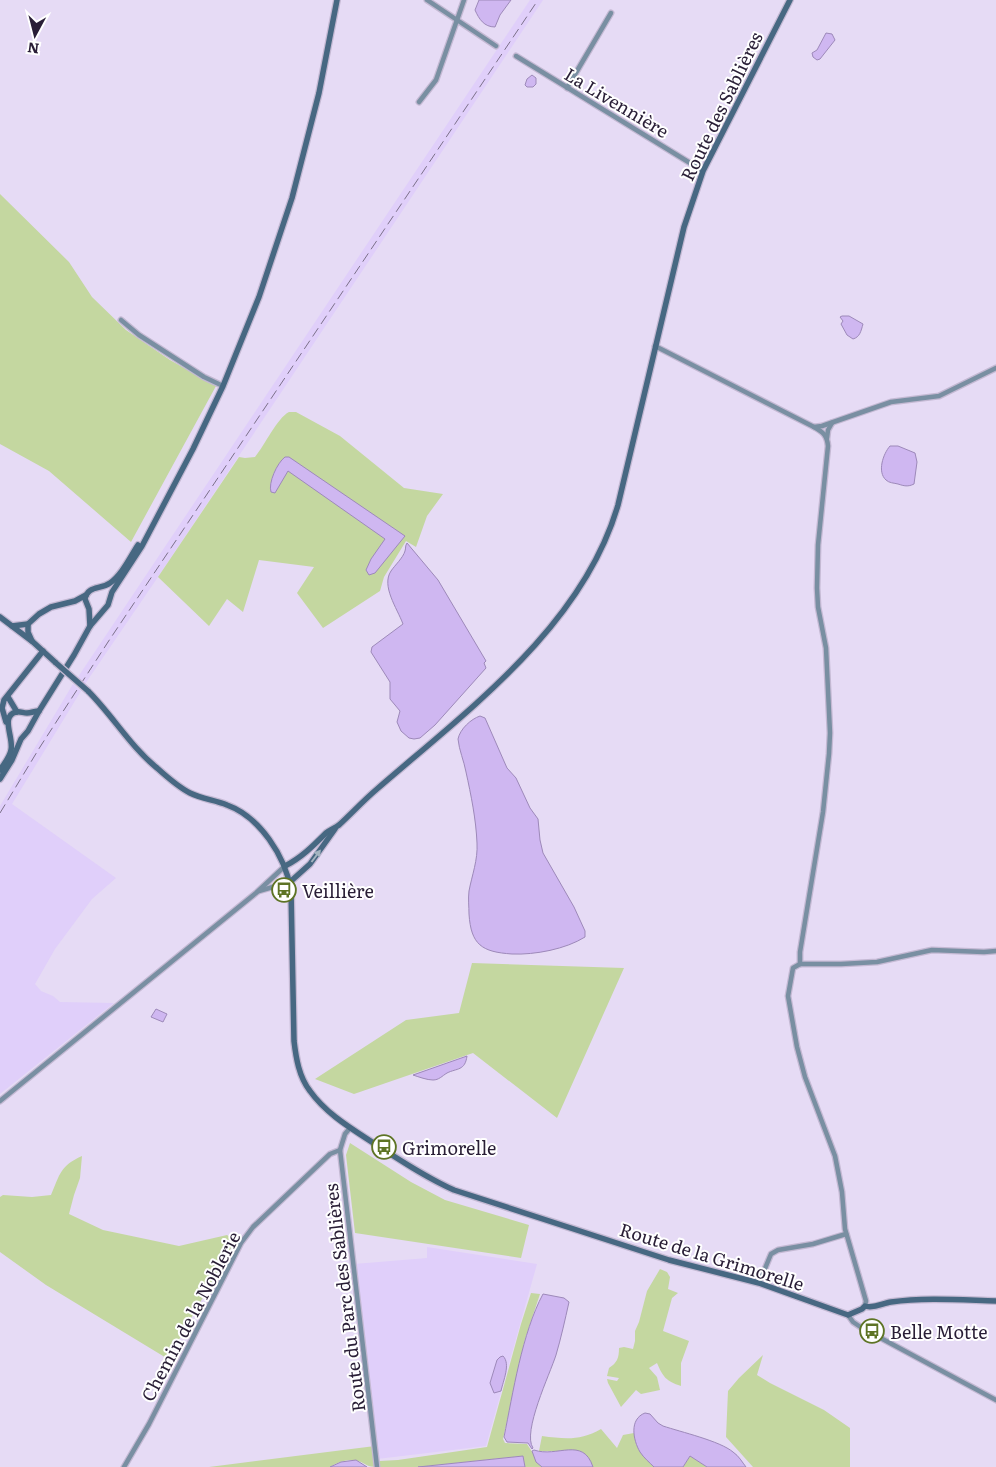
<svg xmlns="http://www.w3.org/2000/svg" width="996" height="1467" font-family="Literata,serif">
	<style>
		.built { fill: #e0cffa }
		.green { fill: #c4d7a0 }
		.water { fill: #cfb7f1; stroke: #9d89b9 }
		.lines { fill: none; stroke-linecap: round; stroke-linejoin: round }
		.street-casing { stroke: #c4b9d3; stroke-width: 7 }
		.secondary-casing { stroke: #c4b9d3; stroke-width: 8 }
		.street { stroke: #798fa2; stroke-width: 4.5 }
		.secondary { stroke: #476882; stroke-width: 5.5 }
		.rail { stroke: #7c718a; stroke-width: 1; stroke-dasharray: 10 5; stroke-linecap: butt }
		.secondary-bridge-casing { stroke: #c4b9d3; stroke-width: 8; stroke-linecap: butt }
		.secondary-bridge { stroke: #476882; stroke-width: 5.5 }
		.oneway { fill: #a3b4c0 }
		.labels { text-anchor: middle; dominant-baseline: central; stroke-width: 4; stroke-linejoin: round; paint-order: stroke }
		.street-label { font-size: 18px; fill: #291e36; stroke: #fff }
		.poi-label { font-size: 18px; fill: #291e36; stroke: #fff; text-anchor: start }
	</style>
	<rect width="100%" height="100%" fill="#e6dbf5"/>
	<g class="built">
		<path d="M530 0H543L158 577 85 684 78 677Z"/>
		<path d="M73 684 81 691 12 804 116 878 92 899 55 949 35 984 41 991 53 996 60 1002 114 1003 0 1094V806Z"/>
		<path d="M427 1247 537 1264 486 1446 377 1459 354 1264 427 1258Z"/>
	</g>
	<g class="green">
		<path d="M0 194 69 262 92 297 126 330 170 360 216 386 131 542 49 471 0 444Z"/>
		<path d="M289 412H296L340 436 404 488 443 494 427 516 416 547 406 541 384 577 380 591 323 628 297 593 314 567 259 560 243 612 227 599 209 626 158 577 239 457 245 458 255 457C265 445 277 418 289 412Z"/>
		<path d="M472 963 624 968 557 1118 473 1053 354 1094 315 1079 406 1020 459 1013Z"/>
		<path d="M350 1143 411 1182 445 1200 529 1225 521 1258 355 1233 346 1155Z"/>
		<path d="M82 1156 80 1178 74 1195 69 1214 103 1230 179 1246 227 1235 235 1241 168 1359 46 1285 0 1252V1197L3 1195 32 1197 51 1195C60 1174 60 1166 82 1156Z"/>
		<path d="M660 1269 667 1272 670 1277 668 1289 678 1293 672 1298 663 1331 689 1341 681 1363V1386C666 1381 663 1377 657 1363L649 1368 657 1377 660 1390 641 1394 636 1390 621 1407 608 1383 607 1379 617 1381 619 1378 607 1376 609 1368C617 1363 619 1358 619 1348L624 1347 633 1349 635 1341V1331L639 1322 647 1291Z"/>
		<path d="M531 1293 540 1294 525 1339 503 1439 505 1443 527 1444 542 1467H525L523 1456 418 1467H380L379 1461 398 1460 487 1447 521 1324Z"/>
		<path d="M763 1355 757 1375 770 1383 824 1410 850 1428V1467H753L726 1437 728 1391 739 1378Z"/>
		<path d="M601 1429 617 1448 623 1435 634 1433 637 1446 655 1467H593L557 1451H539L542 1436C565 1439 580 1441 601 1429Z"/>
		<path d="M375 1446 377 1467C367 1467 367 1464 358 1461 350 1458 337 1462 330 1467H209Z"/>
		<path d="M690 1456 707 1467H683Z"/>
	</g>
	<g class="water">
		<path d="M479 0H511L500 15 495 27C484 27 479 19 475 10Z"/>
		<path d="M826 33 832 34 835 40 820 59 817 60 813 57 812 53 817 50Z"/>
		<path d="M532 75 536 78V84L533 87H527L525 85 527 79Z"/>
		<path d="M842 316H849L863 324C861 331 860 337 853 339L847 335 841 324 843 321 840 317Z"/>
		<path d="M890 446H898L915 453 917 462 914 484C908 487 904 486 898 484 894 483 889 483 886 480 877 472 883 454 890 446Z"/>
		<path d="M285 457H289L405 536 375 573 369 575 366 570 371 559 385 539 288 471 275 493 271 492C268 483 277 463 285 457Z"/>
		<path d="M407 543 438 580 486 661 484 663 486 668 435 725 420 738 414 739 409 738 401 731 397 722 400 711 390 699V682L371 652 372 647 403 624C397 608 381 586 391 571 395 565 403 558 405 551 406 548 405 546 407 543Z"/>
		<path d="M480 716 485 718 507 768 516 778 530 808 538 819 540 840 543 853 574 907 585 931V937C566 949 535 955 512 954 482 952 471 945 469 914 469 907 468 899 469 891 472 875 478 860 477 843 476 819 471 795 466 772 464 761 459 750 458 739 460 729 471 719 480 716Z"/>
		<path d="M156 1009 167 1014 163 1022 151 1017Z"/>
		<path d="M467 1056C465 1071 457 1068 447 1073 442 1076 439 1080 433 1080 427 1080 419 1077 413 1075Z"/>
		<path d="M543 1294 564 1298 569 1302C565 1320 561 1338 556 1355 550 1374 522 1432 533 1448L532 1449 528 1443 507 1442 504 1437C513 1393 522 1333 543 1294Z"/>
		<path d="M503 1356C511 1364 503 1381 501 1391L494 1393 490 1383 497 1360 500 1357Z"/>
		<path d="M645 1413 650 1414 658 1423 663 1426C681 1432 720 1441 733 1452 739 1456 742 1462 746 1467H707L690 1456 683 1467H654C649 1462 644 1458 640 1452 633 1440 629 1419 645 1413Z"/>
		<path d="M534 1450C557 1458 583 1436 593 1467H542L536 1462 532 1451Z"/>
		<path d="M523 1456 525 1467H418Z"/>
		<path d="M356 1460 367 1467H330L341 1462Z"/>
	</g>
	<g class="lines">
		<g class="street-casing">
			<g id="street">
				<path d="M427 0 496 46"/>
				<path d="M516 56 703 171"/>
				<path d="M567 88 611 13"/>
				<path d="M419 102 436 80 464 0"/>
				<path d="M121 320 139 335 204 377 223 386"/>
				<path d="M655 346 814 427 822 426 891 402 939 396 996 368"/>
				<path d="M827 438 828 430 832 423"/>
				<path d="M259 891 290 882"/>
				<path d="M800 964V952L823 812 829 754 830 733 826 648 818 607 817 588 818 545 828 446C827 435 823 432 814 427"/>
				<path d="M800 964 793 968 788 996 797 1047 805 1077 835 1156 842 1192 845 1229 866 1301 865 1306"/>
				<path d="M800 964H841L877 962 932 950 984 952 996 951"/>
				<path d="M0 1101 256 893 285 866"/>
				<path d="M350 1128 345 1134 340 1150 377 1467"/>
				<path d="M759 1283 771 1254 778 1250 813 1244 846 1234"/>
				<path d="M848 1315 853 1322 862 1328 996 1400"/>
				<path d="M124 1467 149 1424 241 1243 253 1227 330 1154 340 1150"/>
			</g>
		</g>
		<g class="secondary-casing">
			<g id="secondary">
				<path d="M0 617 33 642 56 663"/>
				<path d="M28 624V632L32 641"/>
				<path d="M12 626 28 624 39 614 51 607 75 601 86 595"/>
				<path d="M90 626 89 609 85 599C88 585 100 590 110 583 122 575 130 557 138 545"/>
				<path d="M88 691C113 716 130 746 157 768 167 777 178 787 190 793 202 799 215 800 227 805 260 817 285 856 291 890L294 1041C296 1058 299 1077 310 1091 327 1115 354 1130 378 1146 403 1162 427 1178 454 1190L669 1260 759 1283 848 1315 862 1309 865 1306C874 1309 883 1303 891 1302 925 1297 962 1300 996 1301"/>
				<path d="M8 697 17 712"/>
				<path d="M6 722 2 708 4 700 43 651"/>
				<path d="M0 770C4 764 10 757 11 750 14 738 0 716 16 712 20 711 23 713 27 713 31 713 35 711 39 711"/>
				<path d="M0 779 12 760 21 739 28 731 39 711 74 655 90 626 108 605 112 592 142 546 193 449 223 386 259 297 292 198 319 93 337 0"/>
				<path d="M285 866C301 858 313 846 326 833 330 830 335 828 339 825 352 813 364 800 377 789 468 710 583 626 618 505L684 227 703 171 790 0"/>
				<path d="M290 882 310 864 335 829"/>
			</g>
		</g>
		<use href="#street" class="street"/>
		<use href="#secondary" class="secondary"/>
		<path class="rail" d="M0 813 40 747 108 642 538 0"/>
		<g class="secondary-bridge-casing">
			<path id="secondary-bridge" d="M56 663 88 691"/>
		</g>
		<use href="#secondary-bridge" class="secondary-bridge"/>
	</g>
	<defs><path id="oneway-solid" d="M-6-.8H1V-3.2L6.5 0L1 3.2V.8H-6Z" transform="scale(1.25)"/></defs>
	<use class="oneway" href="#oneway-solid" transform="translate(316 856) rotate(-53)"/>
	<defs>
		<g id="bus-ring" transform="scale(1.25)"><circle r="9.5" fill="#fff" stroke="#5e7425" stroke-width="1.5"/><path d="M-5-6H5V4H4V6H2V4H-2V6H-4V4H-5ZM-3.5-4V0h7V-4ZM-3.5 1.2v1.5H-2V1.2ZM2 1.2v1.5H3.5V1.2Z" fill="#5e7425"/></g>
	</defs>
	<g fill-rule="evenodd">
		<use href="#bus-ring" x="284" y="890"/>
		<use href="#bus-ring" x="384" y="1147"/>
		<use href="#bus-ring" x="872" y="1331"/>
	</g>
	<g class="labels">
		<g class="street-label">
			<text transform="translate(617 102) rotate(31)">La Livennière</text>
			<text transform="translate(721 106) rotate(-64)">Route des Sablières</text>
			<text transform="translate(712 1256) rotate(17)">Route de la Grimorelle</text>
			<text transform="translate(344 1298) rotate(-97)">Route du Parc des Sablières</text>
			<text transform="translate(190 1316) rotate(-62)">Chemin de la Noblerie</text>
		</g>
		<g class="poi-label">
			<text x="302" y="890">Veillière</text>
			<text x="402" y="1147">Grimorelle</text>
			<text x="890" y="1331">Belle Motte</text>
		</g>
	</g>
	<g transform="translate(35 35) rotate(187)" stroke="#ffffff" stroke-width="4" paint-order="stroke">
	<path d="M0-4L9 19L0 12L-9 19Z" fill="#291e36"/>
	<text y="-8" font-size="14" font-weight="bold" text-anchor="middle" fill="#291e36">N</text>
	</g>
</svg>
